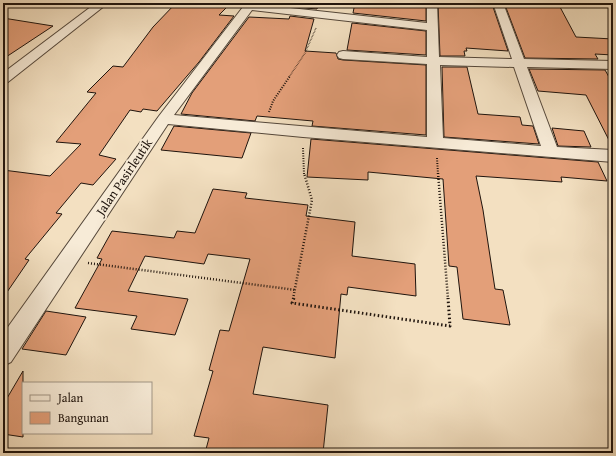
<svg xmlns="http://www.w3.org/2000/svg" width="616" height="456" font-family="'Gentium Book Plus',serif">
	<style>
		.building { fill: #e39f79; stroke: #1f140d }
		.lines { fill: none; stroke-linecap: round; stroke-linejoin: round }
		.minor-casing { stroke: #54473a; stroke-width: 2 }
		.path-far3 { stroke: #1f140d; stroke-width: 1.5; stroke-dasharray: 0.5 1; stroke-linecap: butt }
		.path-far2 { stroke: #1f140d; stroke-width: 2; stroke-dasharray: 1 1.5; stroke-linecap: butt }
		.path-far1 { stroke: #1f140d; stroke-width: 2.5; stroke-dasharray: 1 2; stroke-linecap: butt }
		.path { stroke: #1f140d; stroke-width: 3; stroke-dasharray: 1.5 2.5; stroke-linecap: butt }
		.minor { fill: #f7ebd7; fill-rule: evenodd }
		.labels { text-anchor: middle; dominant-baseline: central; stroke-width: 4; stroke-linejoin: round; paint-order: stroke }
		.street-label { font-size: 13px; fill: #1f140d; stroke: #f7ebd7 }
	</style>
	<rect width="100%" height="100%" fill="#f3e0c1"/>
	<filter id="stains"><feTurbulence type="fractalNoise" baseFrequency=".005" numOctaves="4"/><feColorMatrix values="0 0 0 0 .2 0 0 0 0 .09 0 0 0 0 .02 0 0 0 .5 -.17"/></filter>
	<radialGradient id="worn" r=".72"><stop offset=".6" stop-color="#630" stop-opacity="0"/><stop offset="1" stop-color="#630" stop-opacity=".3"/></radialGradient>
	<g class="building">
		<path d="M176 3H231L219 15 234 16 199 62 157 111 143 109 141 112 130 110 99 155 116 159 93 185 81 183 56 213 62 214 25 259 29 260 3 298V170L50 176 81 144 56 142 96 93 87 92 113 66 123 67 153 27Z"/>
		<path d="M295 3H319L317 9 294 7Z"/>
		<path d="M355 3H426V21L353 13Z"/>
		<path d="M438 3 492 4 508 51 466 48 467 51H464L465 56H440Z"/>
		<path d="M505 5 560 7 576 37 613 39V55L595 54 598 59 525 58Z"/>
		<path d="M290 16 314 19 305 51 336 53 338 59 343 60 426 65V135L312 126 313 121 257 116 255 121 181 114 192 93 249 17 289 19Z"/>
		<path d="M3 18 53 26 3 59Z"/>
		<path d="M352 23 426 31V55L347 50Z"/>
		<path d="M442 67H467L478 114 520 117 522 125 533 126 539 144 444 137Z"/>
		<path d="M529 69 605 70 613 84V148L586 95 538 91Z"/>
		<path d="M174 126 251 133 242 158 161 150Z"/>
		<path d="M552 128 584 131 591 147 558 146Z"/>
		<path d="M311 139 598 162 607 181 561 177 562 182 476 176 483 210 495 289 503 290 510 325 463 319 457 267 449 266 443 179 368 172V180L307 177Z"/>
		<path d="M213 189 247 193 245 198 308 205 306 216 355 222 352 256 415 264 416 296 348 287 347 295 341 294 335 358 263 347 253 394 328 405 323 453H205L209 438 194 436 213 371 209 370 220 330 229 331 250 259 208 254 204 264 145 256 128 291 188 299 175 335 131 329 137 316 75 308 102 259 97 258 112 231 174 238 177 231 195 233Z"/>
		<path d="M46 311 86 317 66 355 22 349Z"/>
		<path d="M23 371V437L3 434V405Z"/>
	</g>
	<g class="lines">
		<g class="minor-casing">
			<g id="minor">
				<path d="M96 3H108L8 82 3 83V73Z"/>
				<path d="M246 3 427 23V3H437L439 57 512 59 493 3H503L524 59 613 61V69L527 67 557 147 613 150V162L303 137 168 124 11 362 3 366V334L159 116ZM252 10 427 30V57L343 51 339 52 337 55 339 58 343 59 427 64V137L174 115ZM440 65 514 67 541 146 443 138Z"/>
			</g>
		</g>
		<path class="path-far3" d="M289 77 305 53 316 28"/>
		<g class="path-far2">
			<path d="M269 112 273 101 290 76"/>
			<path d="M303 148 304 174"/>
			<path d="M437 158 438 174"/>
		</g>
		<g class="path-far1">
			<path d="M438 173 448 299"/>
			<path d="M88 263 296 290"/>
			<path d="M293 299 312 200 304 173"/>
		</g>
		<path class="path" d="M294 298 292 303 450 326 448 298"/>
		<use href="#minor" class="minor"/>
	</g>
	<g class="labels">
		<g class="street-label">
			<text transform="translate(124 177) rotate(-56)">Jalan Pasirleutik</text>
		</g>
	</g>
	<rect width="616" height="456" fill="none" stroke="#f3e0c1" stroke-width="16"/>
	<rect x="4" y="4" width="608" height="448" fill="none" stroke="#1f140d" stroke-width="2"/>
	<rect x="8" y="8" width="600" height="440" fill="none" stroke="#1f140d"/>
	<rect x="22" y="382" width="130" height="52" fill="#f7ebd7" stroke="#a19586"/>
	<rect x="30" y="395" width="20" height="6" fill="#f7ebd7" stroke="#a19586"/>
	<text x="58" y="402" font-size="12" fill="#1f140d">Jalan</text>
	<rect x="30" y="412" width="20" height="12" fill="#e39f79" stroke="#a19586"/>
	<text x="58" y="422" font-size="12" fill="#1f140d">Bangunan</text>
	<rect width="100%" height="100%" filter="url(#stains)"/>
	<rect width="100%" height="100%" fill="url(#worn)"/>
</svg>
